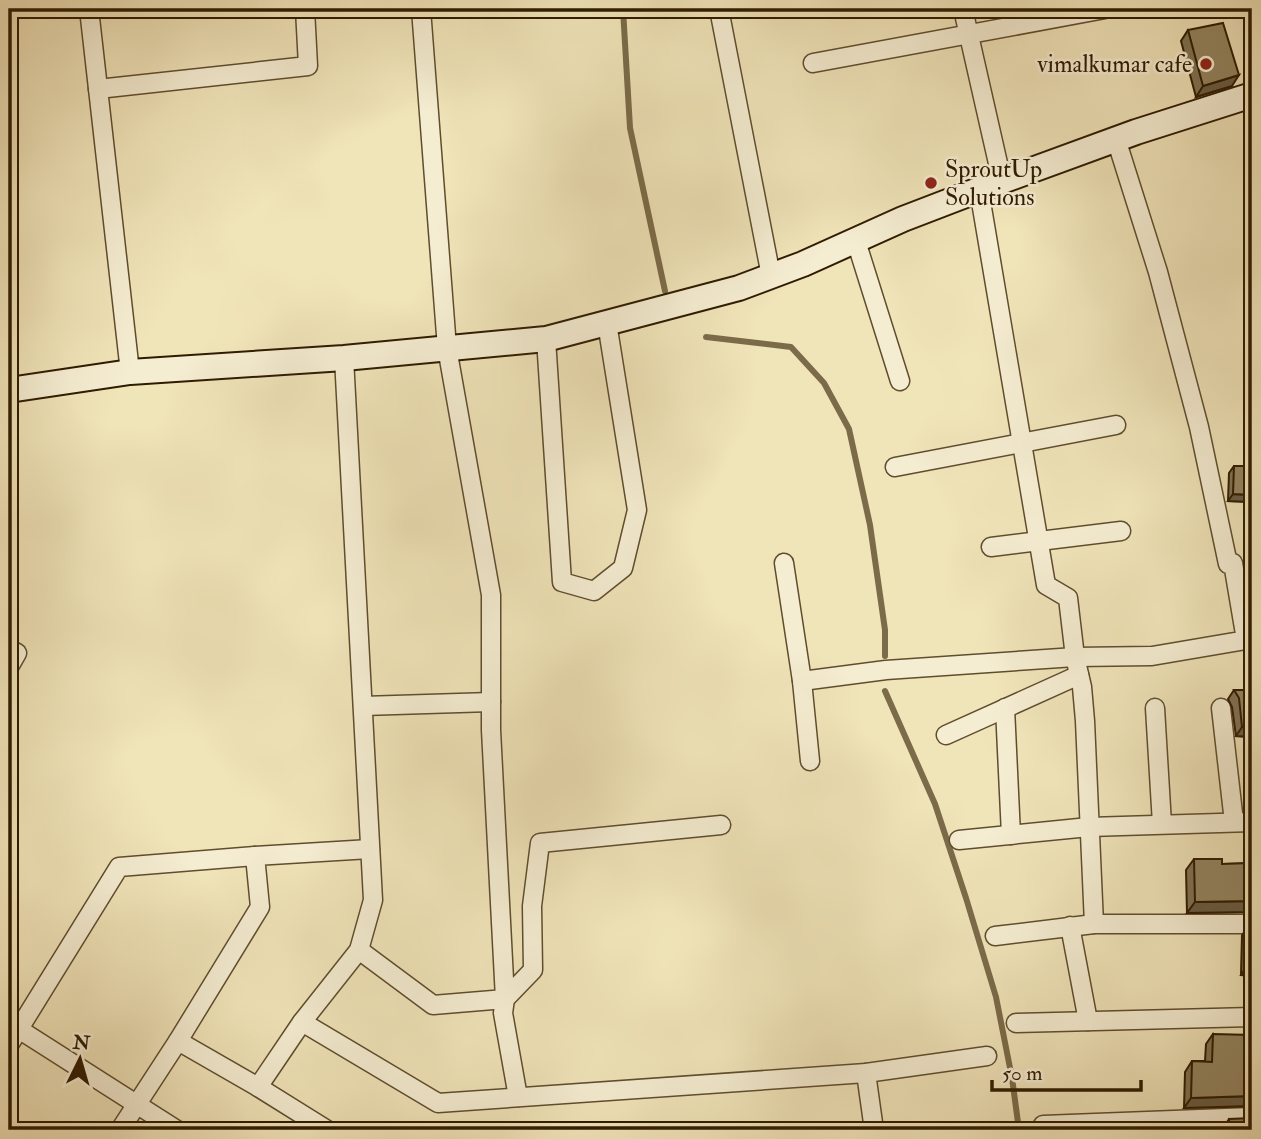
<svg xmlns="http://www.w3.org/2000/svg" width="1261" height="1139" font-family="'IM FELL Double Pica',serif">
	<style>
		.lines { fill: none; stroke-linecap: round; stroke-linejoin: round }
		.stream { stroke: #7b6b49; stroke-width: 6 }
		.minor-casing { stroke: #5f4d2e; stroke-width: 21 }
		.secondary-casing { stroke: #2f1b00; stroke-width: 28 }
		.minor { stroke: #f5edd2; stroke-width: 18 }
		.secondary { stroke: #f5edd2; stroke-width: 24 }
		.wall { fill: #7e7253; stroke: #2f1b00; stroke-width: 2 }
		.shaded-wall { fill: #675c43; stroke: #2f1b00; stroke-width: 2 }
		.building { fill: #938460; stroke: #2f1b00; stroke-width: 2 }
		.poi-dot { fill: #8f2418; stroke: #f5edd2; stroke-width: 2.5 }
		.labels { text-anchor: middle; dominant-baseline: central; stroke-width: 5; stroke-linejoin: round; paint-order: stroke }
		.poi-label { font-size: 24px; fill: #2f1b00; stroke: #f5edd2; text-anchor: end }
	</style>
	<rect width="100%" height="100%" fill="#f0e4b9"/>
	<filter id="stains"><feTurbulence type="fractalNoise" baseFrequency=".00286" numOctaves="4"/><feColorMatrix values="0 0 0 0 .2 0 0 0 0 .09 0 0 0 0 .02 0 0 0 .5 -.17"/></filter>
	<radialGradient id="worn" r=".72"><stop offset=".6" stop-color="#630" stop-opacity="0"/><stop offset="1" stop-color="#630" stop-opacity=".3"/></radialGradient>
	<g class="lines">
		<g class="stream">
			<path d="M623 9 630 128 665 291"/>
			<path d="M706 337 791 347 824 383 849 429 870 525 885 630V656"/>
			<path d="M885 691 935 804 966 898 996 997 1012 1078 1019 1130"/>
		</g>
		<g class="minor-casing">
			<g id="minor">
				<path d="M89 9 130 372"/>
				<path d="M719 9 771 276"/>
				<path d="M963 9 1002 181"/>
				<path d="M813 63 1105 9"/>
				<path d="M98 89 308 66 305 9"/>
				<path d="M979 190 1046 585 1068 598 1075 657 1082 687 1085 721 1094 924"/>
				<path d="M856 241 900 381"/>
				<path d="M546 339 562 582 594 591 623 568 637 510 607 323"/>
				<path d="M895 467 1116 425"/>
				<path d="M991 547 1121 531"/>
				<path d="M784 563 802 681 810 761"/>
				<path d="M9 649 17 653 9 667"/>
				<path d="M802 681 886 670 1075 657 1152 656 1246 640 1233 563 1228 564 1199 427 1158 272 1116 139"/>
				<path d="M363 706 491 702"/>
				<path d="M1005 708 1011 835"/>
				<path d="M1155 708 1162 824"/>
				<path d="M1221 708 1234 822"/>
				<path d="M946 735 1079 675"/>
				<path d="M959 840 1089 827 1252 822"/>
				<path d="M370 849 255 856 260 907 178 1041 258 1087 302 1022 438 1103 866 1073 987 1056"/>
				<path d="M1070 926 1088 1021"/>
				<path d="M995 936 1094 924H1252"/>
				<path d="M359 950 433 1005 505 999 491 730V595L447 348 421 9"/>
				<path d="M302 1022 359 950 373 900 344 358"/>
				<path d="M9 1023 177 1130"/>
				<path d="M1016 1023 1252 1017"/>
				<path d="M9 1045 119 867 255 856"/>
				<path d="M866 1073 874 1130"/>
				<path d="M258 1087 327 1130"/>
				<path d="M518 1097 503 1013 505 999 533 970 532 906 540 843 721 825"/>
				<path d="M1043 1125 1252 1117"/>
				<path d="M120 1130 178 1041"/>
			</g>
		</g>
		<g class="secondary-casing">
			<path id="secondary" d="M9 390 130 372 344 358 546 339 739 288 803 264 903 219 1002 181 1136 132 1252 95"/>
		</g>
		<use href="#minor" class="minor"/>
		<use href="#secondary" class="secondary"/>
	</g>
	<g class="wall">
		<path d="M1188 30 1232 86 1196 97 1181 41Z"/>
		<path d="M1234 466H1252V502L1228 501 1229 473Z"/>
		<path d="M1252 658V737L1236 736 1232 707 1228 699 1234 690H1251V660Z"/>
		<path d="M1194 859 1222 864 1252 863V912L1187 913 1186 870Z"/>
		<path d="M1249 926 1252 976 1241 975 1242 935Z"/>
		<path d="M1213 1034 1252 1106 1184 1108 1185 1072 1192 1061H1205L1206 1044Z"/>
		<path d="M1229 1119 1252 1130H1222Z"/>
	</g>
	<g class="shaded-wall">
		<path d="M1239 75 1232 86 1196 97 1203 86Z"/>
		<path d="M1233 494 1252 495V502L1228 501Z"/>
		<path d="M1242 727H1252V737L1236 736Z"/>
		<path d="M1252 901V912L1187 913 1195 902Z"/>
		<path d="M1247 966H1252V976L1241 975Z"/>
		<path d="M1252 1096V1106L1184 1108 1191 1098Z"/>
	</g>
	<g class="building">
		<path d="M1223 23 1239 75 1203 86 1188 30Z"/>
		<path d="M1234 466H1252V495L1233 494Z"/>
		<path d="M1234 690H1252V727H1242L1239 698Z"/>
		<path d="M1194 859H1222V864L1252 863V901L1195 902Z"/>
		<path d="M1249 926H1252V966H1247Z"/>
		<path d="M1213 1034 1252 1035V1096L1191 1098 1192 1061 1212 1062Z"/>
		<path d="M1252 1118V1130H1230L1229 1119Z"/>
	</g>
	<g class="poi-dot">
		<circle cx="1206" cy="64" r="7"/>
		<circle cx="931" cy="183" r="7"/>
	</g>
	<g class="labels">
		<g class="poi-label">
			<text x="1192" y="64">vimalkumar cafe</text>
			<text x="945" y="169" text-anchor="start">SproutUp<tspan x="945" dy="28">Solutions</tspan></text>
		</g>
	</g>
	<rect width="1261" height="1139" fill="none" stroke="#f0e4b9" stroke-width="35"/>
	<rect x="10" y="10" width="1240" height="1118" fill="none" stroke="#2f1b00" stroke-width="3.5"/>
	<rect x="18" y="18" width="1226" height="1104" fill="none" stroke="#2f1b00" stroke-width="2"/>
	<g transform="translate(80 1059) rotate(5)" stroke="#f5edd2" stroke-width="5" paint-order="stroke">
	<path d="M0-5L12 26L0 18L-12 26Z" fill="#2f1b00"/>
	<text y="-10" font-size="19" font-weight="bold" text-anchor="middle" fill="#2f1b00">N</text>
	</g>
	<path d="M992 1080v10h149v-10" fill="none" stroke="#2f1b00" stroke-width="3.5"/>
	<text x="1002" y="1080" font-size="21" fill="#2f1b00" stroke="#f5edd2" stroke-width="5" paint-order="stroke">50 m</text>
	<rect width="100%" height="100%" filter="url(#stains)"/>
	<rect width="100%" height="100%" fill="url(#worn)"/>
</svg>
